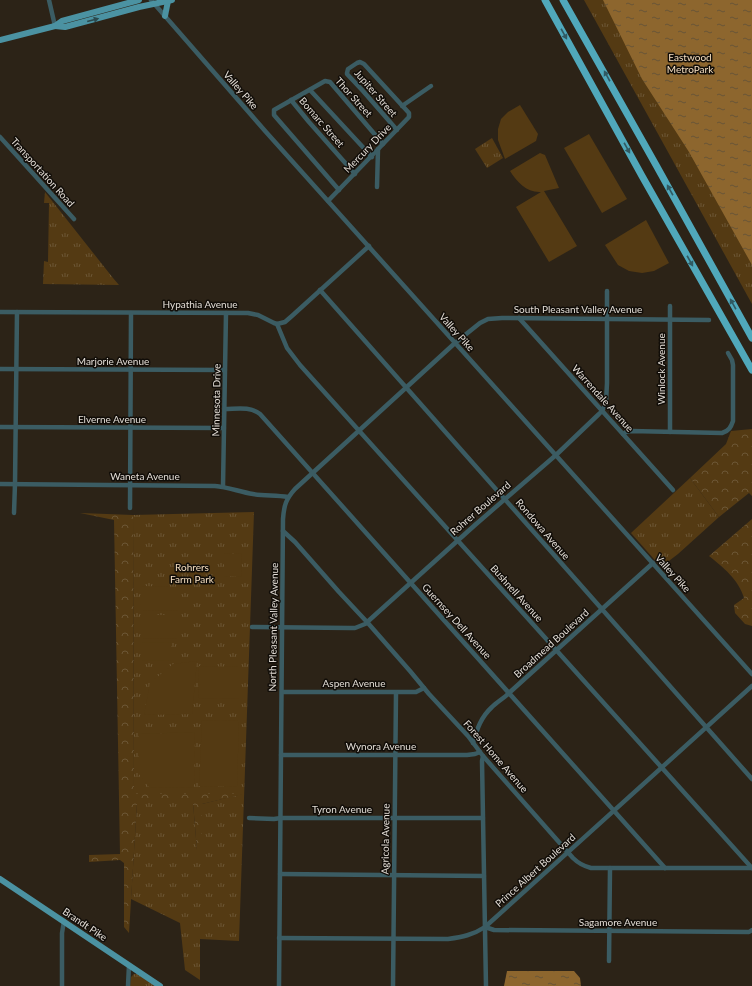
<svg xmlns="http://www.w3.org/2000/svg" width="752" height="986" font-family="Lato,sans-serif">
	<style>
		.grass { fill: url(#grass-tufts) }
		.forest { fill: url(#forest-crowns) }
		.garden { fill: #543a13 }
		.water { fill: url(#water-ripples) }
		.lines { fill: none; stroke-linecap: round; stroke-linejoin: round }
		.minor { stroke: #3b5c63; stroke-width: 4.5 }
		.major { stroke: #4b92a2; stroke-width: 6 }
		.highway { stroke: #50a8bb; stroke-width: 7 }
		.oneway { fill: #2b494d }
		.oneway2 { fill: #305a62 }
		.labels { text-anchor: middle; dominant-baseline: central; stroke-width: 3; stroke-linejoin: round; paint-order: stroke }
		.park-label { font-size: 10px; fill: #f6dfc1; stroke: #110d08 }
		.street-label { font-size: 10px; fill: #e3ddd6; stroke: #110d08 }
	</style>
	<defs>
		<pattern id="grass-tufts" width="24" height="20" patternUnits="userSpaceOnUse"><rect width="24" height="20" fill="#543a13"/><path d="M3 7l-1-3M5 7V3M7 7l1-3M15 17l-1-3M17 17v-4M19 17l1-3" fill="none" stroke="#6c5635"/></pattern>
		<pattern id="forest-crowns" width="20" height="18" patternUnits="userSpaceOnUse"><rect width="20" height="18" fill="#543a13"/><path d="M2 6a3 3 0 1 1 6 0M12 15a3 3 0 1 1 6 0" fill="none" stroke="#6c5635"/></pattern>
		<pattern id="water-ripples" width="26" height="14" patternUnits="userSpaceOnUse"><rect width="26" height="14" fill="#8d662e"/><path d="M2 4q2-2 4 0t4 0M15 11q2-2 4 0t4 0" fill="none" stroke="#685437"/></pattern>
	</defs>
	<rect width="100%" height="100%" fill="#2c2317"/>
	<g class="grass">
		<path d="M584 0H752V304Z"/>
		<path d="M492 138 503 158 487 168 475 149Z"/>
		<path d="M45 192 113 278 119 285 43 284 44 261 48 262 49 203H44Z"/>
		<path d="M690 478 719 517 678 554 661 567 631 533Z"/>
		<path d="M254 512 239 941 200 939V980L185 970 180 923 131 899 137 803H193L197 850 202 849V804L242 794H134L133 515Z"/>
		<path d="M134 974H138L156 986H130L131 977Z"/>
	</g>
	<g class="forest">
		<path d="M752 429V496L749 493 719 517 690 478 726 444 731 431Z"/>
		<path d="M80 513 133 515 134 794H244L202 804V850H197L193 803H137L129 933 124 927V863L120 860 89 862V855L120 854 114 520Z"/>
		<path d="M752 519V626L745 624 735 613 734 605 744 598C739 580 723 567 709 556Z"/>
	</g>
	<g class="garden">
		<path d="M520 105 538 134 536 141 505 159 498 140V129L501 119 508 112Z"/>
		<path d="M589 134 627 199 602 213 564 148Z"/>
		<path d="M540 153 545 155 559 188 544 191 577 246 549 262 516 207 541 192C527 193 517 182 510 171Z"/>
		<path d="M646 220 669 263 654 271 642 273 629 271 618 265 605 245Z"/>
		<path d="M224 553 242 554 241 577 224 576Z"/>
		<path d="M142 586 178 587V611L142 610Z"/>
		<path d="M142 615H177V639L142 638Z"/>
		<path d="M142 642 171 643V661L142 660Z"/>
		<path d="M197 661 192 714 144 715 150 683 173 664Z"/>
		<path d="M199 666 239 667V699L198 698Z"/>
		<path d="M202 720 239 721 237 787 199 786Z"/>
		<path d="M195 732 194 788 149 787 139 774V734Z"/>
	</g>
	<g class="water">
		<path d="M603 0H752V265L689 152 642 79Z"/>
		<path d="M507 971H574L580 978 581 986H504Z"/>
	</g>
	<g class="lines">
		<g class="minor">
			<path d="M49 0 55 26"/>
			<path d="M151 0 266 132 752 674"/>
			<path d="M310 90 372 157"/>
			<path d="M291 100 309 122 355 174"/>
			<path d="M402 106 431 86"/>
			<path d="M0 137 74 219"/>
			<path d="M377 187 378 149"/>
			<path d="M339 190 274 115V110L325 81 330 82 383 144"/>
			<path d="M328 201 409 117V113L364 64 360 62 357 63 348 69 347 73V74L363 91 397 130"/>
			<path d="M320 290 752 779"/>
			<path d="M0 312 248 313 258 315 274 323 277 324 285 322 293 315 369 246"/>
			<path d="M519 318 673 490"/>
			<path d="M277 324 287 348 300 365 752 868"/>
			<path d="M0 369 225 370"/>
			<path d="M225 409C236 409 250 406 260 414L665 868"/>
			<path d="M0 427 224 428"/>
			<path d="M670 432V306"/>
			<path d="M623 434 626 432 631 431 722 433C729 431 731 427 733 421V365L732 360 728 353"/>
			<path d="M0 484 215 486C228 487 240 492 253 494 265 496 276 495 288 497"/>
			<path d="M223 486 226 313"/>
			<path d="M130 508 131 313"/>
			<path d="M14 513 15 484 17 312"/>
			<path d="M283 531 295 542 339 592 367 622 410 671 429 694 468 736 483 756 573 858C578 863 583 866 591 868H752"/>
			<path d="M252 627 350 628H355L365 624 475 525 556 455 599 414 602 411 606 403 607 383V291"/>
			<path d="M282 692H416L424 688"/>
			<path d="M473 743C477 729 481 717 492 707 497 702 504 698 509 693L653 563"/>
			<path d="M281 755H467L475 754 480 752"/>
			<path d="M483 756 482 761 486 986"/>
			<path d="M249 818 274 819 281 818H483"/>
			<path d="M280 874 484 876"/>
			<path d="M485 927 494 930 749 932 752 930"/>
			<path d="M279 938 448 939C462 937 473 935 485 927L752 686"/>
			<path d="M609 961 610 868"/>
			<path d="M62 986V933L64 921"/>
			<path d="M128 986 129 965"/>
			<path d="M279 986 283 519C284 505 286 499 295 489L455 343 480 323 488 319 502 318 709 320"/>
			<path d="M393 986 396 693"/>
		</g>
		<g class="major">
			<path d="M165 16 168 1"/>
			<path d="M55 26 65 27 139 7 172 0"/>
			<path d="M0 40 55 26 62 21 139 0"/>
			<path d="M0 879 160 986"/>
		</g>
		<g class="highway">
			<path d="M545 0 642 176 752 370"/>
			<path d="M563 0 656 165 752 338"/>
		</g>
	</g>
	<defs><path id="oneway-solid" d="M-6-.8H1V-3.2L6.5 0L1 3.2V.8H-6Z"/></defs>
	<use class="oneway" href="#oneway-solid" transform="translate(93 20) rotate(-15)"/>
	<g class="oneway2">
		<use href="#oneway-solid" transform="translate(564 34) rotate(61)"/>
		<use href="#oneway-solid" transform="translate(607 76) rotate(-119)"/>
		<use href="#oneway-solid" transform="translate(627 148) rotate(61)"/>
		<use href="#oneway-solid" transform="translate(670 190) rotate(-119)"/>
		<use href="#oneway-solid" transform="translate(690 261) rotate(61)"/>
		<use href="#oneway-solid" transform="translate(733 304) rotate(-119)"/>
	</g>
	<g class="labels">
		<g class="park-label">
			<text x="690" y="57">Eastwood<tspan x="690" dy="12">MetroPark</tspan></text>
			<text x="192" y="567">Rohrers<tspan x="192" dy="12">Farm Park</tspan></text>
		</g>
		<g class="street-label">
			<text transform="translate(241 90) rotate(49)">Valley Pike</text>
			<text transform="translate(376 93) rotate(49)">Jupiter Street</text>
			<text transform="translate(354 97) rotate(48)">Thor Street</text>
			<text transform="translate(322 122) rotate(49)">Bomarc Street</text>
			<text transform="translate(367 148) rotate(-46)">Mercury Drive</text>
			<text transform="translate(43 172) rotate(48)">Transportation Road</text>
			<text x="200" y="304">Hypathia Avenue</text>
			<text x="578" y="309">South Pleasant Valley Avenue</text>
			<text transform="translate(457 332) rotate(48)">Valley Pike</text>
			<text x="113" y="361">Marjorie Avenue</text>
			<text transform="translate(661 369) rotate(-90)">Winlock Avenue</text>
			<text transform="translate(603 398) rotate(48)">Warrendale Avenue</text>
			<text transform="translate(216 400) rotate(-89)">Minnesota Drive</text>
			<text x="112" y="419">Elverne Avenue</text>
			<text x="145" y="476">Waneta Avenue</text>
			<text transform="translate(480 508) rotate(-41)">Rohrer Boulevard</text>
			<text transform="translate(543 529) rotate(49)">Rondowa Avenue</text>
			<text transform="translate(673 573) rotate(48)">Valley Pike</text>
			<text transform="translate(517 593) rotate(48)">Bushnell Avenue</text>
			<text transform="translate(457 621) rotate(48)">Guernsey Dell Avenue</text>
			<text transform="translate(273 627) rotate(-89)">North Pleasant Valley Avenue</text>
			<text transform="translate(551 643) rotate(-42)">Broadmead Boulevard</text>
			<text x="354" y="683">Aspen Avenue</text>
			<text x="381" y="746">Wynora Avenue</text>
			<text transform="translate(496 756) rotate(49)">Forest Home Avenue</text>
			<text x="342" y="809">Tyron Avenue</text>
			<text transform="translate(385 839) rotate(-89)">Agricola Avenue</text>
			<text transform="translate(535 870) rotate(-42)">Prince Albert Boulevard</text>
			<text x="618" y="922">Sagamore Avenue</text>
			<text transform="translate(85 924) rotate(34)">Brandt Pike</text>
		</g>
	</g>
</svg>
